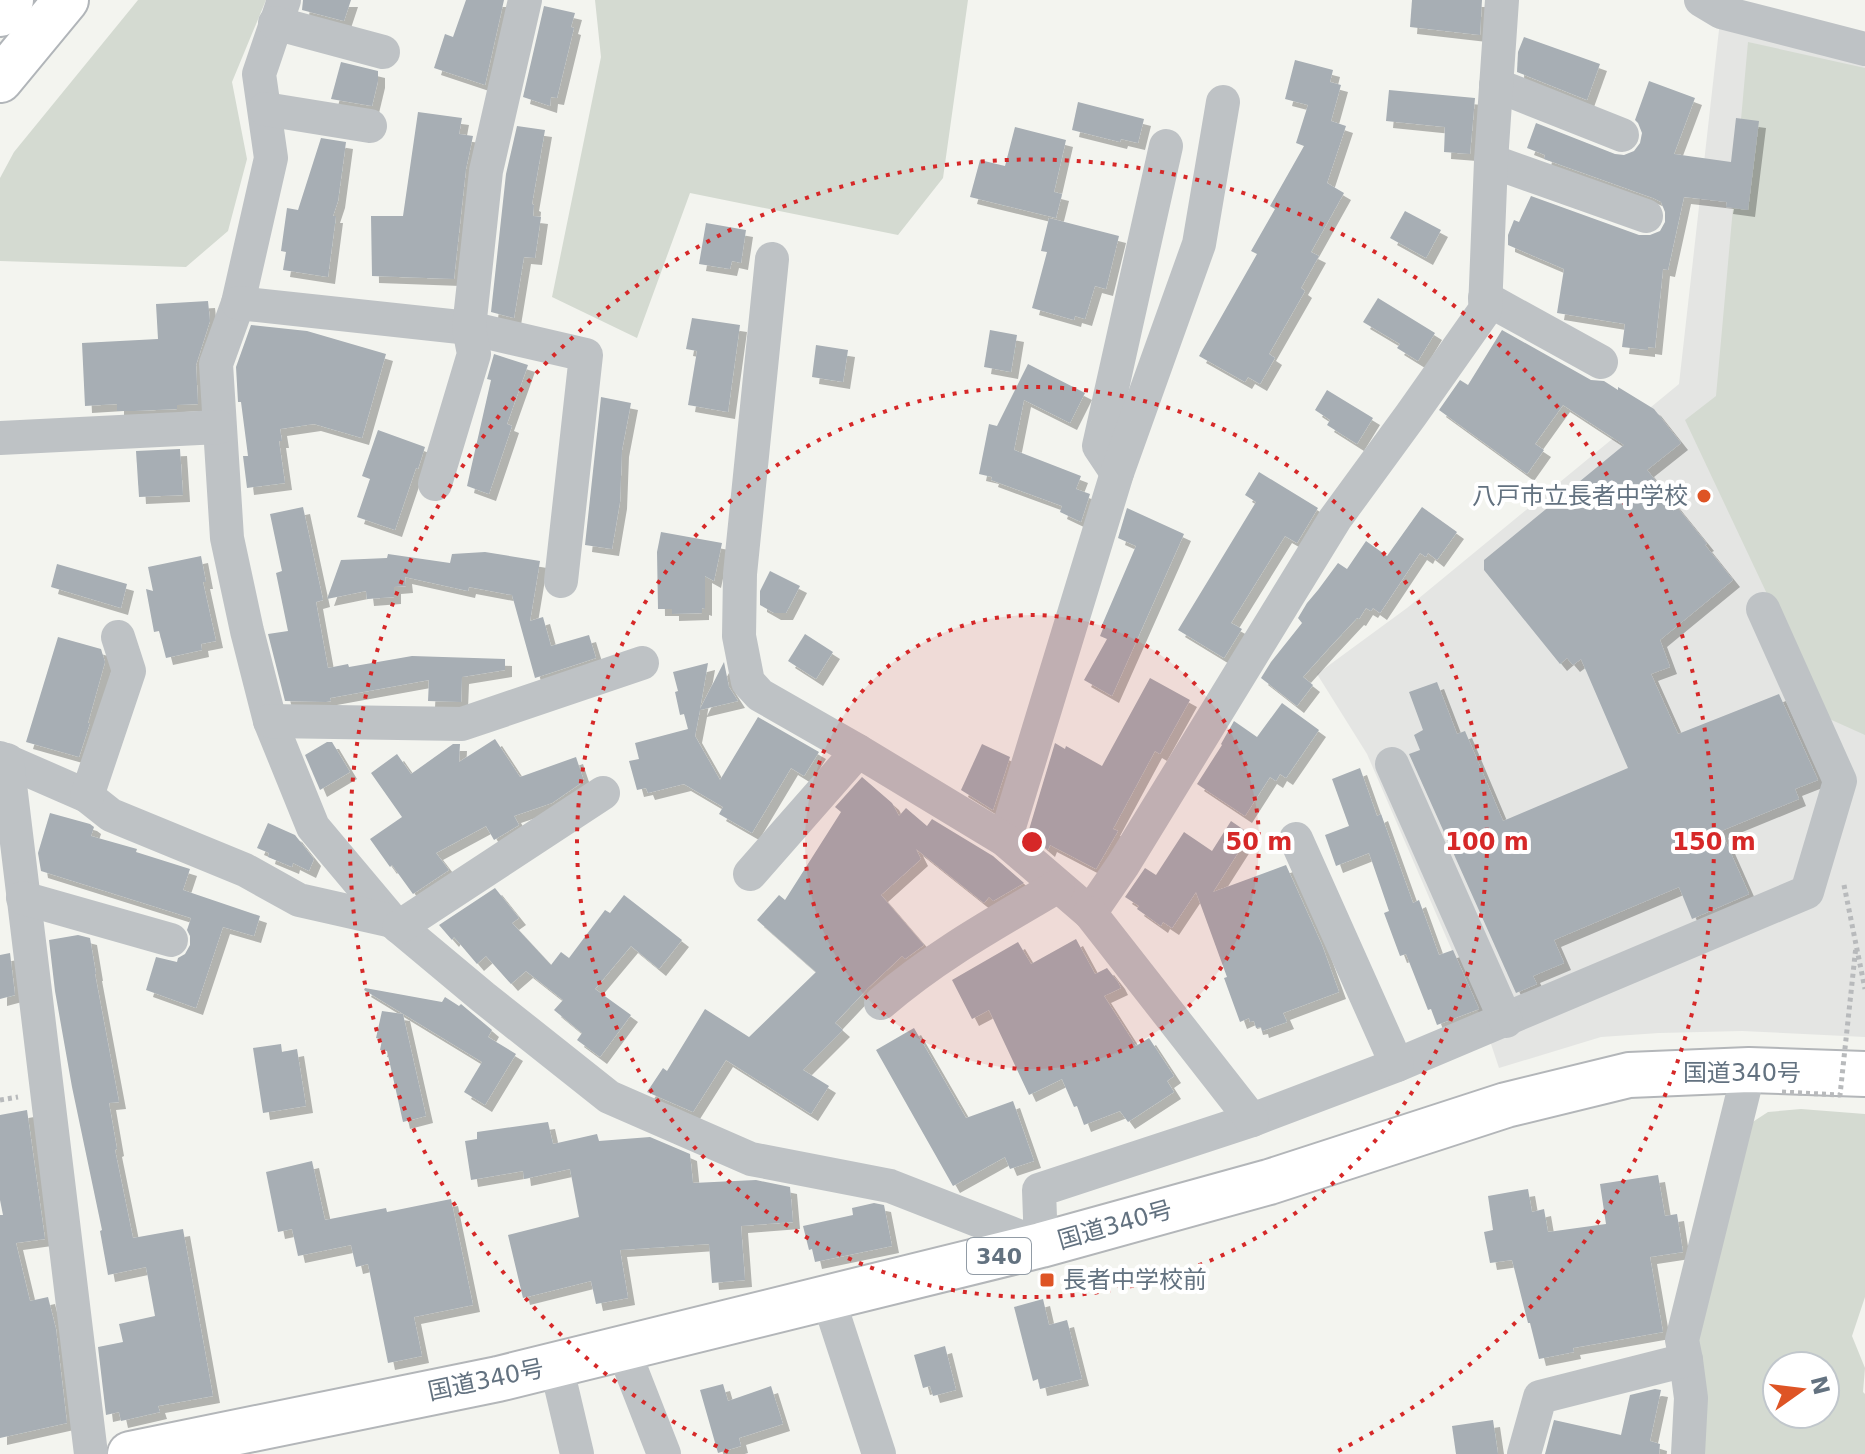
<svg xmlns="http://www.w3.org/2000/svg" width="1865" height="1454" font-family="'DejaVu Sans','Noto Sans JP',sans-serif">
	<style>
		.built { fill: #e4e5e3 }
		.green { fill: #d4dad1; fill-rule: evenodd }
		.building { fill: #a7aeb4; filter: url(#shadow) }
		.lines { fill: none; stroke-linecap: round; stroke-linejoin: round }
		.major-casing { stroke: #b1b5b9; stroke-width: 48 }
		.highway-casing { stroke: #b3b6b9; stroke-width: 48 }
		.path { stroke: #b8babc; stroke-width: 5; stroke-dasharray: 4 4; stroke-linecap: butt }
		.minor { stroke: #bec2c5; stroke-width: 34 }
		.major { stroke: #fff; stroke-width: 44 }
		.highway { stroke: #fff; stroke-width: 44 }
		.path-bridge { stroke: #b8babc; stroke-width: 5; stroke-dasharray: 4 4; stroke-linecap: butt }
		.ring { fill: none; stroke: #d62828; stroke-width: 4; stroke-dasharray: 4 8 }
		.poi-dot { fill: #de5425; stroke: #fff; stroke-width: 3 }
		.labels { text-anchor: middle; dominant-baseline: central; stroke-width: 8; stroke-linejoin: round; paint-order: stroke }
		.shield { fill: #fff; stroke: #929ca6; stroke-width: 2 }
		.shield-label { font-size: 22px; font-weight: bold; fill: #637280 }
		.poi-label { font-size: 24px; fill: #637280; stroke: #fff; text-anchor: end }
		.street-label { font-size: 24px; fill: #637280; stroke: #fff }
		.centre { fill: #d62828; stroke: #fff; stroke-width: 4 }
		.ring-label { font-size: 24px; text-anchor: middle; font-weight: bold; fill: #d62828; stroke: #fff; stroke-width: 8; stroke-linejoin: round; paint-order: stroke }
	</style>
	<defs>
		<filter id="shadow"><feDropShadow dx="7" dy="7" stdDeviation="0" flood-color="#0004"/></filter>
	</defs>
	<rect width="100%" height="100%" fill="#f3f4ef"/>
	<path class="built" d="M1721 12 1865 49V1037L1742 1031 1659 1033 1601 1037 1499 1068 1486 1029 1367 754 1317 674 1407 608 1679 384Z"/>
	<g class="green">
		<path d="M138 0H266L232 82 247 159 228 231 186 267 0 261V178L14 152Z"/>
		<path d="M595 0H968L943 178 898 235 690 193 637 338 552 297 601 57Z"/>
		<path d="M1748 42 1865 68V735L1825 717 1685 420 1716 396Z"/>
		<path d="M1801 1109 1865 1114V1297L1852 1336 1865 1368 1863 1392 1865 1394V1454H1700L1697 1335 1748 1125 1768 1112ZM1777 1366H1825V1414H1777Z"/>
	</g>
	<g class="building">
		<path d="M303 0H351L344 21 302 10Z"/>
		<path d="M466 0H504L485 85 434 68 445 34 453 37Z"/>
		<path d="M1412 0H1482L1480 35 1410 27Z"/>
		<path d="M544 6 575 13 571 27 574 28 557 98 551 97 550 106 523 97Z"/>
		<path d="M1524 37 1600 64 1587 100 1517 72 1518 52Z"/>
		<path d="M1295 60 1333 70 1330 82 1341 85 1331 121 1346 126 1327 183 1344 193 1311 252 1319 256 1301 288 1305 291 1269 354 1275 358 1260 384 1248 377 1245 382 1199 356 1257 254 1251 251 1275 209 1270 206 1304 146 1296 143 1308 105 1285 99Z"/>
		<path d="M341 62 378 71V81L372 106 331 99Z"/>
		<path d="M1649 81 1695 98 1674 154 1731 162 1736 118 1759 121 1748 210 1726 207 1727 202 1684 197 1668 270 1663 269 1655 348 1648 347V350L1622 347 1625 324 1557 313 1564 269 1508 245V235L1514 220 1519 222 1531 196 1639 235H1650L1660 231 1665 222V212L1661 202 1653 198 1544 159 1545 155 1527 148 1536 123 1615 154 1624 155 1634 151 1640 143 1642 133 1638 123 1635 120Z"/>
		<path d="M1389 90 1475 98 1470 154 1444 152 1445 127 1386 121Z"/>
		<path d="M1078 102 1144 119 1138 143 1121 139 1120 142 1072 130Z"/>
		<path d="M418 112 462 118 459 134 473 136 466 169 454 279 372 276 371 216H403Z"/>
		<path d="M517 126 545 130 532 204 534 205 533 216 541 217 535 258 524 257 514 318 491 312 506 174Z"/>
		<path d="M1015 127 1066 140 1054 192 1062 194 1056 218 970 197 980 160 1005 166Z"/>
		<path d="M321 138 346 142 338 201 333 216H336L328 277 283 270 286 252 281 251 287 208 298 210Z"/>
		<path d="M1405 211 1441 230 1426 258 1390 238Z"/>
		<path d="M1049 218 1119 236 1106 289 1095 286 1085 319 1075 316 1074 320 1032 308 1047 252 1041 251Z"/>
		<path d="M706 223 746 230 741 263 732 261 730 269 699 264Z"/>
		<path d="M1378 298 1435 333 1418 361 1397 348 1400 344 1363 322Z"/>
		<path d="M208 301 210 321 196 365 198 404 177 405V409L134 411H117V404L85 406 82 343 158 339 156 304Z"/>
		<path d="M692 318 740 325 728 412 688 405 697 351 686 349Z"/>
		<path d="M251 325 307 331 386 354 362 438 314 424 280 429 282 441H279L285 483 247 488 243 456H248L241 402H238L236 367Z"/>
		<path d="M990 330 1017 335 1011 372 984 367Z"/>
		<path d="M1502 330 1591 380 1604 381 1618 390V387L1654 409 1681 443 1647 470 1707 544 1705 545 1733 580 1660 640 1670 667 1651 674 1678 734 1779 694 1818 780 1795 789 1799 799 1721 831 1749 894 1692 919 1679 887 1554 940 1564 963 1533 976 1537 984 1516 993 1409 754 1420 750 1414 735 1423 730 1409 692 1437 682 1457 734 1465 731 1503 821 1628 768 1581 659 1573 665 1567 658 1560 664 1484 570V560L1624 445 1563 405 1535 444 1544 450 1527 474 1439 410 1460 380 1468 385Z"/>
		<path d="M816 345 848 350 843 382 812 377Z"/>
		<path d="M494 354 528 365 507 424 512 426 489 494 467 486 491 380 487 379Z"/>
		<path d="M1028 364 1085 393 1070 423 1024 400 1014 450 1081 476 1076 489 1090 494 1081 522 1060 512 1062 506 991 480 992 477 979 474 989 424 997 426Z"/>
		<path d="M1327 390 1373 418 1357 444 1327 425 1330 420 1315 410Z"/>
		<path d="M601 397 631 403 622 450 620 502 612 549 585 545Z"/>
		<path d="M378 430 425 447 418 469 416 468 395 530 357 517 370 479 362 476Z"/>
		<path d="M180 449 183 495 139 497 136 451Z"/>
		<path d="M1259 472 1318 508 1297 543 1285 536 1231 623 1242 629 1224 658 1178 630 1256 502 1245 495Z"/>
		<path d="M303 507 323 600 316 602 328 668 348 664 349 667 412 656 505 659V670L462 677 461 702 428 701 429 680 330 698 331 701 326 702 285 701 268 634 288 631 276 573 282 571 270 514Z"/>
		<path d="M1422 507 1457 532 1437 560 1428 553 1426 557 1420 553 1380 613 1373 608 1371 611 1366 608 1359 619 1357 618 1329 648 1303 677 1313 685 1297 706 1261 678 1271 662 1302 623 1298 618 1307 603 1318 590 1338 563 1347 569 1366 541 1387 556Z"/>
		<path d="M1127 508 1184 534 1112 696 1084 680 1107 639 1100 636 1104 626 1102 625 1136 546 1118 538Z"/>
		<path d="M661 532 722 543 714 581 705 576V609L702 608V613L672 614V609H658L657 552Z"/>
		<path d="M485 552 540 561 530 621 543 617 551 646 589 635 596 658 535 678 512 595 469 587 468 591 405 577 406 586 394 587V597L367 599 366 591 327 599 341 560 387 558 388 554 450 563 452 554Z"/>
		<path d="M201 556 206 582H203L216 641 201 644 202 650 166 658 159 631 154 632 146 589 153 591 148 567Z"/>
		<path d="M57 564 127 584 121 608 51 587Z"/>
		<path d="M770 571 800 586 786 613H774L760 605V591Z"/>
		<path d="M805 634 833 652 816 679 788 661Z"/>
		<path d="M58 637 101 649 105 662 88 723H90L79 757 26 742Z"/>
		<path d="M724 662 729 687 738 701 700 710 695 736 720 780 758 717 819 752 804 776 791 768 752 833 719 814 723 807 684 784 648 793 646 788 637 790 629 761 639 759 635 743 688 729 684 714 680 715 675 692 678 691 673 672 708 663 700 709Z"/>
		<path d="M1150 678 1190 700 1160 754 1155 751 1113 829 1118 831 1096 869 1050 845 1048 850 1028 833 1055 743 1065 749 1066 746 1102 766Z"/>
		<path d="M1282 703 1319 730 1286 778 1280 774 1276 781 1270 777 1245 816 1197 784 1222 745 1221 744 1234 721 1257 737Z"/>
		<path d="M495 739 520 777 576 757 584 781 552 803 514 816 519 825 494 840 486 826 436 853 449 870 413 894 392 865 390 867 370 839 402 817 371 773 397 754 411 774 453 744H460L459 762Z"/>
		<path d="M327 742H332L350 772 320 790 305 755Z"/>
		<path d="M982 744 1010 757 993 810 961 790Z"/>
		<path d="M1360 768 1377 816 1381 814 1413 903 1419 900 1439 955 1453 950 1479 1009 1437 1025 1431 1009 1428 1010 1406 954 1400 956 1384 913 1389 911 1369 853 1336 866 1325 835 1349 826 1332 779Z"/>
		<path d="M862 777 892 803 899 816 906 808 927 826 932 819 993 856 1024 883 993 901 989 897 984 903 916 849 921 859 881 895 924 945 905 959 902 956 868 988 835 1023 843 1030 803 1070 829 1086 811 1114 726 1060 693 1112 647 1092 663 1068 667 1071 705 1009 749 1037 816 972 757 920 779 895 785 900 841 812 835 807Z"/>
		<path d="M50 813 90 824 94 827 91 836 137 849 136 852 190 869 183 890 260 916 254 936 223 927 196 1008 146 990 156 957 177 962 178 958 185 954 190 945V936L187 930 191 918 41 871 38 853Z"/>
		<path d="M1231 821 1250 834 1213 892 1286 865 1322 945 1339 992 1283 1013 1287 1022 1262 1031 1261 1027 1256 1028 1254 1021 1250 1022 1249 1018 1240 1022 1224 978 1227 977 1196 892 1172 928 1163 922 1161 926 1137 909 1139 906 1125 897 1145 868 1156 875 1184 832 1212 851Z"/>
		<path d="M268 823 295 835 314 859 309 871 293 863 292 867 268 857 269 853 257 848Z"/>
		<path d="M495 888 519 918 512 923 551 965 561 952 569 958 605 910 610 913 624 895 682 940 659 969 631 946 595 989 631 1015 600 1057 577 1040 582 1033 554 1010 563 1000 526 971 511 984 486 956 477 964 454 937 452 940 439 925Z"/>
		<path d="M78 935 90 938 96 974H95L119 1102 109 1103 117 1149 115 1150 133 1238 183 1229 213 1396 158 1406 160 1412 121 1421 119 1412 106 1415 98 1347 123 1342 119 1324 155 1316 146 1267 108 1275 100 1231 102 1230 72 1087 55 991 49 940Z"/>
		<path d="M1076 939 1095 974 1107 968 1118 982 1121 988 1104 996 1136 1046 1149 1038 1174 1076 1167 1081 1174 1092 1128 1122 1120 1111 1084 1125 1077 1106 1074 1107 1062 1079 1029 1095 989 1010 972 1019 952 980 1018 942 1031 964Z"/>
		<path d="M10 953 15 995 0 999V955Z"/>
		<path d="M365 988 442 1002 445 997 459 1006 461 1004 492 1030 488 1037 516 1054 485 1105 464 1092 482 1062 364 990Z"/>
		<path d="M382 1011 403 1014 426 1116 403 1122 387 1051 380 1050 382 1040 376 1038Z"/>
		<path d="M914 1028 966 1118 1013 1101 1034 1161 1010 1169 1005 1157 953 1186 876 1050Z"/>
		<path d="M281 1044 282 1052 297 1049 306 1106 263 1113 253 1048Z"/>
		<path d="M27 1110 45 1239 16 1243 30 1301 48 1297 56 1329 67 1423 0 1438V1215H3L0 1200V1115Z"/>
		<path d="M548 1122 553 1144 597 1134 599 1141 650 1137 690 1154 693 1183 756 1180 790 1187 793 1222 741 1226 745 1280 712 1283 709 1244 620 1250 628 1298 596 1304 591 1281 523 1298 508 1235 579 1217 570 1169 524 1179 523 1171 471 1180 465 1141 477 1139V1132Z"/>
		<path d="M312 1161 325 1220 386 1208 387 1212 451 1199 473 1305 414 1317 422 1356 388 1363 368 1264 356 1267 351 1245 298 1256 292 1229 278 1232 266 1172Z"/>
		<path d="M1658 1175 1665 1216 1677 1214 1683 1252 1650 1257 1663 1332 1573 1348 1574 1352 1539 1359 1530 1323H1528L1512 1260 1490 1263 1484 1232 1493 1230 1488 1196 1528 1189 1532 1212 1544 1209 1548 1232 1606 1224 1600 1184Z"/>
		<path d="M874 1203 884 1205 892 1246 815 1262 812 1249 809 1250 803 1226 853 1215 852 1208Z"/>
		<path d="M1043 1299 1049 1325 1067 1320 1082 1379 1040 1389 1038 1379 1033 1381 1014 1307Z"/>
		<path d="M945 1346 956 1390 933 1396 930 1386 923 1388 914 1355Z"/>
		<path d="M723 1384 728 1401 771 1386 783 1424 739 1438 741 1446 718 1453 700 1390Z"/>
		<path d="M1655 1389 1661 1390 1650 1441 1660 1444 1659 1454H1545L1554 1420 1621 1435 1630 1395Z"/>
		<path d="M1493 1420 1498 1454H1456L1452 1426Z"/>
	</g>
	<g class="lines">
		<g class="major-casing">
			<g id="major">
				<path d="M0 14 11 0"/>
				<path d="M0 80 66 0"/>
			</g>
		</g>
		<g class="highway-casing">
			<path id="highway" d="M130 1454 498 1379 1041 1245 1269 1182 1506 1105 1629 1075 1749 1070 1865 1074"/>
		</g>
		<g class="path">
			<path d="M1844 885 1865 989"/>
			<path d="M0 1100 18 1097"/>
		</g>
		<g class="minor">
			<path d="M284 0 259 74 271 158 238 303 216 364 227 538 247 631 270 721 313 827 392 921 483 997 609 1097 751 1159 890 1186 1041 1245 1039 1190 1252 1120 1397 1065 1807 892 1840 781 1763 609"/>
			<path d="M1701 0 1721 12 1865 49"/>
			<path d="M275 23 383 52"/>
			<path d="M1496 85 1622 135"/>
			<path d="M265 109 370 126"/>
			<path d="M1491 161 1646 216"/>
			<path d="M772 259 740 574 739 636 748 682 760 695 858 751"/>
			<path d="M1485 298 1601 362"/>
			<path d="M238 303 469 328 586 355 561 581"/>
			<path d="M0 438 219 427"/>
			<path d="M1117 473 1099 446 1166 146"/>
			<path d="M435 484 474 354 469 328 486 171 525 0"/>
			<path d="M270 721 462 724 642 663"/>
			<path d="M0 758 87 796 111 815 245 870 299 900 392 921"/>
			<path d="M7 760 91 1454"/>
			<path d="M1392 764 1506 1021"/>
			<path d="M87 796 129 671 118 637"/>
			<path d="M1296 839 1397 1065"/>
			<path d="M1005 840 1117 473 1199 244 1223 102"/>
			<path d="M750 874 858 751 1005 840 1090 913 1123 865 1335 519 1411 415 1485 310 1491 161 1502 0"/>
			<path d="M23 898 171 940"/>
			<path d="M1090 913 1252 1120"/>
			<path d="M399 927 603 793"/>
			<path d="M881 1003C935 956 997 922 1058 886"/>
			<path d="M828 1298 879 1454"/>
			<path d="M623 1349 664 1454"/>
			<path d="M1686 1360 1691 1398 1688 1454"/>
			<path d="M556 1365 577 1454"/>
			<path d="M1524 1454 1540 1397 1686 1360 1682 1340 1749 1070"/>
		</g>
		<use href="#major" class="major"/>
		<use href="#highway" class="highway"/>
		<path class="path-bridge" d="M1782 1092 1840 1095 1856 946"/>
	</g>
	<circle cx="1032" cy="842" r="227" fill="#d62828" fill-opacity=".12"/>
	<g class="ring">
		<circle cx="1032" cy="842" r="227"/>
		<circle cx="1032" cy="842" r="455"/>
		<path d="M728 1452A682 682 0 1 1 1336 1452"/>
	</g>
	<g class="poi-dot">
		<circle cx="1704" cy="496" r="8"/>
		<rect x="1039" y="1272" width="16" height="16" rx="4"/>
	</g>
	<g class="labels">
		<rect class="shield" x="967" y="1238" width="64" height="36" rx="6"/>
		<g class="shield-label">
			<text x="999" y="1256">340</text>
		</g>
		<g class="poi-label">
			<text x="1688" y="496">八戸市立長者中学校</text>
			<text x="1063" y="1280" text-anchor="start">長者中学校前</text>
		</g>
		<g class="street-label">
			<text x="1742" y="1073">国道340号</text>
			<text transform="translate(1115 1225) rotate(-16)">国道340号</text>
			<text transform="translate(486 1380) rotate(-12)">国道340号</text>
		</g>
	</g>
	<circle cx="1032" cy="842" r="12" class="centre"/>
	<g class="ring-label">
		<text x="1259" y="850">50 m</text>
		<text x="1487" y="850">100 m</text>
		<text x="1714" y="850">150 m</text>
	</g>
	<g transform="translate(1801 1390) rotate(76)"><circle r="38" fill="#ffffff" stroke="#c1c7cc" stroke-width="2"/>
	<path d="M0-6L14 30L0 20L-14 30Z" fill="#de5425"/>
	<text y="-12" font-size="22" font-weight="bold" text-anchor="middle" fill="#637280">N</text>
	</g>
</svg>
